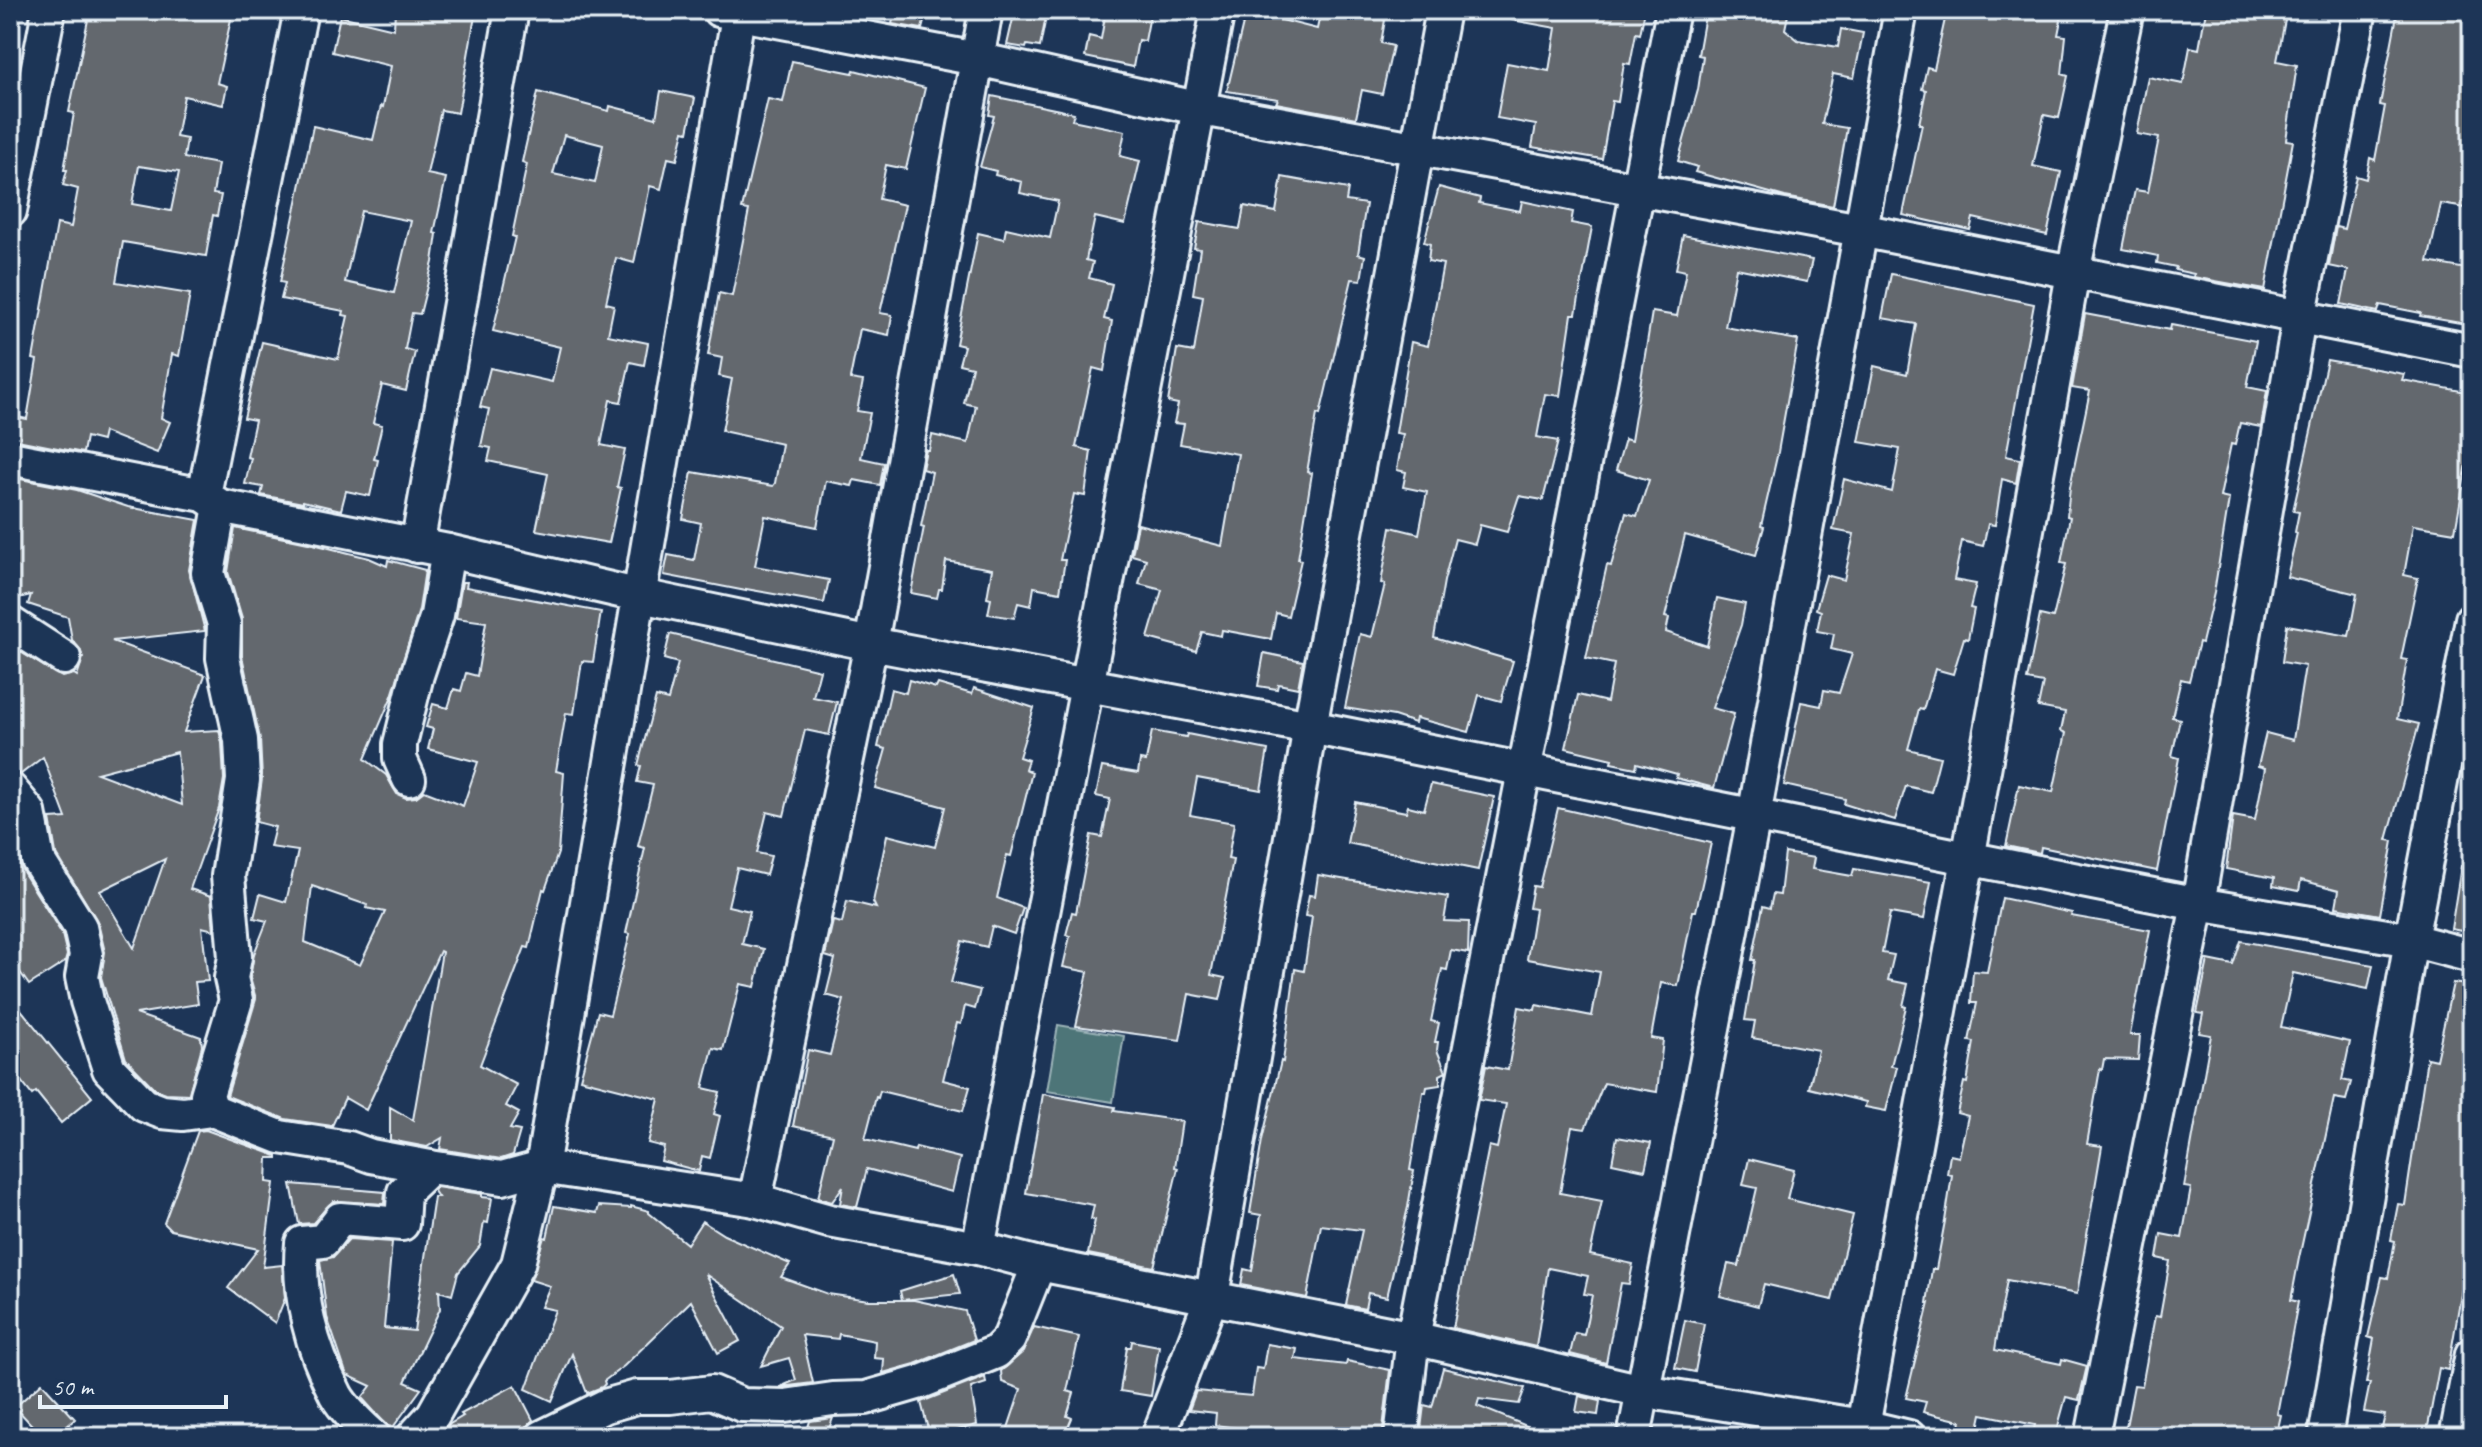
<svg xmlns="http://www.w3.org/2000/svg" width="2482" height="1447" font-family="Caveat,sans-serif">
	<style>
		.green { fill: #4e7578; stroke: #9bb3b8; stroke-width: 2 }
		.building { fill: #63676e; stroke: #e8f1f8; stroke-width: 2; fill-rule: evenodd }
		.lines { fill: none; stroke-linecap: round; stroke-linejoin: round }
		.minor-casing { stroke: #e8f1f8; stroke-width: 38 }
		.minor { stroke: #1d3557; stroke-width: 32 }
	</style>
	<rect width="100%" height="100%" fill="#1d3557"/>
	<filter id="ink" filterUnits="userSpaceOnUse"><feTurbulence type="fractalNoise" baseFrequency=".0125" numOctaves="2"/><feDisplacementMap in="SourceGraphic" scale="16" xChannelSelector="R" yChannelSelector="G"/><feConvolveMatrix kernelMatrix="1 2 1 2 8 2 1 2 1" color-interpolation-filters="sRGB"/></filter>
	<g filter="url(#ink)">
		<path class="green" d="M1058 1025 1124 1036 1113 1102 1047 1091Z"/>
		<g class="building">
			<path d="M90 10H233L217 83 227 86 223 105 184 96 176 137 187 139 184 158 218 164 213 194 221 195 217 216 213 215 206 256 123 242 116 282 190 294 179 356 172 354 161 418 170 422 157 453 104 432 102 441 86 437 83 453 12 439 17 417 27 419 37 360 33 359 57 224 71 227 78 189 63 185 67 170H64L74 113 69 112ZM139 166 179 172 171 211 132 204Z"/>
			<path d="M395 10H476L458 113 441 110 427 174 446 178 434 233 437 234 433 262 420 314 412 313 405 349 415 352 406 391 382 385 373 423 382 425 374 459 378 460 370 496 346 491 341 510 303 501V503L261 495 263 487 245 484 251 458 247 457 255 420 244 418 262 342 338 359 348 316 343 315 344 311 281 299 285 283 280 282 313 126 373 140 381 106 383 107 391 66 332 52 340 16 394 29ZM361 211 411 221 394 293 345 282Z"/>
			<path d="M895 10H927L922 29 892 24Z"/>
			<path d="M1015 10H1035L1034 15 1046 17 1040 47 1027 45 1026 48 1007 45Z"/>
			<path d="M1106 10H1151L1145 41 1138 40 1133 67 1085 57 1089 36 1101 39Z"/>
			<path d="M1321 10H1383L1382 19 1385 20 1381 43 1393 46 1382 94 1362 90 1356 118 1276 103 1278 99 1227 91 1246 11 1317 29Z"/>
			<path d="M1513 10H1645L1640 34 1636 33 1630 64 1624 63 1618 102 1612 101 1602 159 1532 147 1536 125 1497 118 1507 63 1549 71 1556 28 1512 20Z"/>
			<path d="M1706 10H1789L1785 29 1798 40 1838 47 1841 29 1863 33 1854 78 1833 74 1822 124 1847 128 1833 206 1785 197 1695 172 1697 167 1678 161 1698 90 1703 56 1698 55Z"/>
			<path d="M1947 10H2063L2058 35 2066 36 2062 74 2068 76 2059 118 2044 115 2033 166 2061 172 2047 235 1973 218 1970 230 1903 215 1922 124H1919L1926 90 1922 89 1927 67 1934 69Z"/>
			<path d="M2206 10H2287L2277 61 2297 65 2286 140 2293 141 2265 290 2193 277 2194 274 2175 270 2176 267 2157 263 2158 256 2123 249 2135 190 2148 192 2159 138 2137 134 2148 77 2183 84 2190 47 2199 49Z"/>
			<path d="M2398 10H2472V209L2441 204 2428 262 2472 270V325L2420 316 2421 313 2380 305 2378 312 2341 304 2348 270 2329 266 2336 227 2344 229 2356 176 2366 179 2370 158 2375 160 2385 106 2380 105Z"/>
			<path d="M792 61 853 73 854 70 925 88 906 169 886 165 879 199 905 205 880 313 892 315 889 335 860 329 850 379 863 381 857 411 870 413 861 458 884 463 880 485 854 480 852 486 826 481 817 527 765 516 755 566 829 580 824 603 746 589V591L664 575 668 555 694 560 701 523 683 519 692 472 773 486 775 483 782 444 722 431 732 379 719 376 722 358 708 355 719 293 732 296 749 210 742 209 768 99 783 102Z"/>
			<path d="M661 91 695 98 688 132 684 131 677 160 668 158 661 189 650 186 634 263 616 258 606 303 614 305 608 335 648 343 644 365 630 362 621 402 610 400 601 445 625 450 617 487 621 488 609 543 536 530 548 474 488 461 491 448 481 446 489 409 480 407 490 368 552 382 560 347 493 331 515 237 512 236 527 164 522 162 538 92 609 111 610 106 656 118ZM564 135 603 145 595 183 553 174Z"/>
			<path d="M992 96 1074 113 1072 120 1125 131 1120 156 1140 161 1125 224 1095 217 1086 260 1093 262 1089 278 1112 284 1104 319 1112 321 1104 371 1093 368 1076 447 1091 451 1085 496 1074 494 1060 560H1065L1060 592 1034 587 1031 606 1018 603 1014 618 988 614 991 599 987 598 992 569 946 561 942 589H939L937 598 911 593 924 527 921 526 932 472 922 469 926 450H929L932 435 968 443 976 406 964 403 972 367 959 364 964 346 956 344 978 233 1004 239 1006 228 1050 238 1058 201 1020 193 1022 182 995 175 996 171 980 167 994 116 989 115Z"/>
			<path d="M1282 177 1348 189 1346 201 1366 204 1358 254 1365 256 1361 280 1352 279 1320 415 1317 414 1307 472 1312 473 1298 559 1301 560 1288 616 1276 613 1271 639 1222 630 1221 636 1202 632 1196 651 1148 638 1162 590 1139 584 1146 559 1132 555 1138 524 1222 546 1238 454 1180 444 1184 424 1174 423 1178 404 1168 402 1177 349 1194 352 1203 296 1193 294 1200 249 1194 248 1199 222 1240 229 1244 206 1276 212Z"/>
			<path d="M1439 187 1480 198 1479 203 1520 211 1522 201 1573 212 1571 223 1592 227 1576 314H1572L1560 396 1545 394 1537 437 1558 441 1543 500 1519 496 1507 532 1480 525 1475 544 1455 539 1444 581 1434 638 1513 661 1501 701 1479 695 1469 732 1416 718 1415 723 1394 716 1345 708 1360 634 1372 637 1385 584 1381 583 1391 527 1419 534 1427 492 1403 487 1406 472 1397 470 1403 434 1396 433 1411 342 1428 346 1443 264 1428 261 1430 244 1424 242Z"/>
			<path d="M1683 235 1812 260 1807 282 1736 268 1725 327 1798 340 1778 452 1761 526 1764 527 1756 555 1685 535 1665 617 1669 618 1666 632 1707 646 1717 598 1745 604 1741 625 1712 708 1734 714 1714 788 1676 778 1677 774 1637 763 1636 768 1611 763 1612 759 1566 748 1578 695 1607 702 1614 664 1586 658 1607 565 1611 566 1626 513 1637 516 1649 480 1616 470 1625 439 1631 441 1652 312 1677 316 1686 271 1676 269Z"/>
			<path d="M1891 274 2034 304 2006 456 2020 459 2016 483 2002 479 1995 525 1988 524 1983 546 1962 541 1954 580 1976 584 1970 608 1974 609 1968 639 1964 638 1953 674 1935 669 1923 710 1919 709 1908 749 1940 757 1931 792 1906 786 1895 820 1844 804 1845 799 1784 785 1801 702 1821 706 1824 690 1839 693 1852 654 1831 649 1834 634 1817 631 1821 611 1816 609 1826 575 1844 580 1854 534 1833 530 1844 479 1892 492 1900 449 1859 442 1874 366 1907 374 1916 324 1882 318Z"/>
			<path d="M2085 314 2170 330 2171 325 2256 341 2247 387 2267 391 2261 427 2240 423 2235 445 2231 444 2220 497 2229 499 2214 593 2202 643 2199 642 2189 681 2181 679 2172 717 2180 719 2172 756 2179 758 2157 871 2041 847 2040 853 2006 846 2019 785 2053 792 2066 733 2061 731 2065 712 2038 707 2043 683 2027 680 2040 615 2053 618 2066 564 2061 563 2070 517 2067 516 2070 487 2090 391 2072 388Z"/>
			<path d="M2327 360 2404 374 2402 380 2472 393V434L2455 532 2413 525 2404 575 2418 578 2401 659 2407 660 2397 719 2419 724 2387 840 2393 841 2380 915 2336 907 2339 890 2301 880 2299 891 2273 886 2274 878 2226 869 2233 816 2255 820 2265 768 2258 766 2266 733 2293 740 2305 666 2282 662 2287 625 2349 636 2357 594 2287 577 2297 533 2295 532 2299 512 2293 511Z"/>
			<path d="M10 477 77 490 128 507 198 520 189 570 205 631 112 641 205 675 184 732 219 730 222 743 224 779 219 808 190 889 211 896 214 930 202 927 208 981 195 982 198 1004 136 1014 201 1037 202 1046 189 1094 166 1093 155 1089 126 1059 101 977 105 952 98 923 56 853 50 819 66 818 43 757 21 774 10 770V653L12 647 62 677 74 674 77 676 83 658 80 649 72 640 68 617 28 604 31 595 10 600ZM177 752 182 805 97 773ZM165 859 134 948 100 891Z"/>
			<path d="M235 528 313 544 369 558 387 566 388 560 425 570 419 610 392 696 365 759 386 775 397 794 406 798 416 797 424 791 463 806 478 762 428 749 433 729 426 727 433 704 448 708 454 689 461 691 466 673 477 676 486 622 456 618 462 582H467L466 587 601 612 593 662 582 661 574 714 566 713 556 771 564 773 558 853 545 890 543 889 529 948 525 947 480 1065 517 1085 506 1106 519 1113 510 1129 520 1131 513 1155 501 1159 440 1149 442 1138 427 1147 390 1140V1107L413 1120 442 952 440 951 366 1110 345 1098 332 1126 285 1119 227 1096 256 999 250 978 254 954 267 921 254 918 260 894 286 902 298 851 270 847 275 827 256 822 262 779 260 739 242 656V619L228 572ZM312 886 367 905 366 908 385 912 360 965 305 942Z"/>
			<path d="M670 634 820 670 813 697 837 702 829 735 805 730 784 816 767 812 757 853 771 856 766 875 737 868 728 906 750 911 742 944 764 949 755 987 740 984 723 1050 713 1048 703 1088 720 1092 714 1114 720 1116 710 1158 702 1156 699 1171 661 1161 664 1147 648 1143 659 1099 580 1079 598 1012 610 1015 630 934 626 933 645 848 638 846 653 785 637 782 641 766 638 765 656 697 668 700 678 663 664 659Z"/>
			<path d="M1264 653 1303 661 1298 688 1278 684 1277 689 1258 686Z"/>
			<path d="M909 680 936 688 938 684 972 694 974 688 1034 708 1019 757 1028 760 1025 769 1032 772 1011 856 1007 855 997 898 1023 908 1014 934 992 926 987 947 962 941 951 983 980 990 975 1009 965 1006 961 1024 957 1023 943 1080 970 1087 963 1111 880 1091 878 1098 876 1097 865 1139 915 1151 916 1147 960 1158 952 1192 867 1169 857 1207 840 1204 843 1186 832 1202 818 1198 833 1135 793 1126 808 1050 830 1055 844 1000 826 995 835 959 825 956 833 921 842 923 847 901 876 908 873 902 887 835 935 847 945 807 875 788 886 749 878 747 891 689 906 693Z"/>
			<path d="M1152 731 1186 737 1187 734 1268 750 1261 790 1197 778 1190 815 1234 823 1228 859 1233 860 1211 975 1225 978 1220 1000 1189 994 1180 1040 1076 1026 1088 972 1063 967 1070 936 1066 935 1072 912 1076 913 1091 835 1102 837 1110 799 1096 796 1102 767 1138 773 1140 760 1146 761Z"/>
			<path d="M1431 784 1494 797 1478 870 1347 843 1355 802 1406 812 1408 806 1424 810Z"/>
			<path d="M1558 808 1711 843 1696 911H1693L1678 986 1661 983 1651 1038 1663 1040 1657 1092 1604 1083 1585 1129 1572 1127 1568 1146 1560 1193 1602 1201 1590 1255 1633 1264 1629 1284 1621 1283 1606 1363 1570 1354 1575 1333 1584 1335 1592 1295 1584 1294 1588 1276 1548 1268 1536 1347 1453 1328 1489 1146 1497 1148 1506 1104 1479 1100 1486 1066 1508 1070 1519 1007 1535 1010 1536 1005 1592 1016 1600 972 1527 959 1535 909 1529 908 1533 886 1539 887Z"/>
			<path d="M10 822 22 870 62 934 67 955 65 962 29 985 10 958Z"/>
			<path d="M1785 853 1814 858 1812 869 1852 876 1854 869 1931 882 1924 919 1890 913 1882 953 1894 955 1888 980 1908 984 1903 1006 1906 1007 1891 1066 1897 1067 1886 1111 1865 1107 1866 1102 1809 1088 1818 1050 1752 1038 1755 1021 1745 1020 1755 960H1752L1763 906 1770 908 1773 894 1780 895Z"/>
			<path d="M2461 866 2472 867V933L2451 929Z"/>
			<path d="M1318 875 1448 897 1444 921 1469 922 1468 953 1451 950 1447 970 1442 969 1431 1021 1439 1023 1435 1042H1438L1437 1050 1446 1072 1440 1075V1085L1427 1087 1426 1092H1423L1410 1170 1414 1171 1408 1207 1387 1297 1368 1293 1365 1309 1346 1305 1362 1230 1321 1225 1307 1298 1241 1285 1244 1269 1252 1271 1261 1215 1250 1213 1262 1140 1281 1061 1283 1062 1295 969 1304 971 1312 917 1305 916 1309 895 1315 896Z"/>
			<path d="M2002 898 2072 913 2071 916 2150 930 2130 1035H2140L2138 1060 2104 1059 2102 1070 2100 1069 2087 1144 2102 1146 2077 1294 2007 1280 2000 1318 1995 1350 2061 1364 2062 1359 2087 1366 2079 1400 2066 1397 2055 1437 2033 1432 2035 1425 1982 1414 1977 1437H1958L1961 1421 1923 1412 1926 1402 1906 1398 1929 1303H1927L1932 1269H1936L1945 1221 1952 1175 1947 1174 1950 1155 1959 1157 1968 1116 1957 1113 1964 1082 1967 1083 1974 1042 1969 1041 1977 1003H1971L1973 971 1987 972Z"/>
			<path d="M2241 941 2373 965 2368 989 2293 973 2281 1027 2350 1042 2342 1080 2351 1082 2346 1100 2334 1098 2299 1258 2291 1300 2298 1302 2277 1414 2281 1415 2276 1437H2124L2134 1385 2142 1386 2155 1316 2160 1317 2170 1261 2157 1258 2161 1234 2182 1238 2191 1188 2184 1187 2211 1035 2199 1033 2203 1014 2197 1013 2208 960 2233 965Z"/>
			<path d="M2453 983 2472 986V1255L2468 1254 2448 1370 2439 1368 2426 1437H2380L2385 1415 2364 1412 2370 1383H2366L2374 1339 2368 1337 2382 1277 2388 1278 2395 1241 2391 1240 2398 1204 2405 1205 2427 1058 2436 1060Z"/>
			<path d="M10 996 92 1097 61 1123 36 1092 32 1095 10 1067Z"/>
			<path d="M1043 1094 1115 1107 1114 1111 1182 1121 1175 1167 1178 1168 1154 1267 1088 1254 1095 1220 1091 1219 1094 1205 1026 1193Z"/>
			<path d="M206 1130 277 1156V1158H268L267 1182 274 1183 263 1267 282 1265 285 1298 275 1323 228 1288 258 1249 171 1230 164 1223 198 1131Z"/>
			<path d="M1617 1137 1651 1143 1645 1170 1612 1163Z"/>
			<path d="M1749 1159 1794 1170 1787 1199 1853 1215 1832 1300 1764 1284 1758 1306 1720 1296 1728 1264 1739 1266 1757 1188 1743 1185Z"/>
			<path d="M291 1184 385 1192 384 1204 333 1201 313 1223 299 1224Z"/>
			<path d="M436 1187 482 1194V1197L492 1198 488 1223 484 1222 480 1246 458 1273 452 1295 439 1291 440 1309 405 1382 421 1389 391 1430 362 1398 371 1386 347 1375 345 1370 327 1317 320 1260 333 1257 349 1239 392 1242 384 1328 414 1331 434 1197H438L434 1191Z"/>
			<path d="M554 1206 597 1213 599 1206 631 1208V1206L649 1211V1213L687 1244 702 1221 724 1235 790 1264 781 1277 828 1294 869 1300H914L965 1311 974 1340 915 1364 883 1373 884 1359 874 1358 875 1341 839 1334 838 1339 802 1335 813 1383 780 1387 796 1380 789 1358 761 1366 781 1326 705 1274 740 1341 718 1353 691 1301 624 1366 604 1381 605 1384 602 1387 587 1393 572 1354 552 1401 526 1389 555 1310 541 1307 550 1286 531 1280 544 1237 547 1238Z"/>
			<path d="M954 1274 960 1294 902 1300 900 1291Z"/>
			<path d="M1685 1320 1704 1324 1695 1372 1675 1368Z"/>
			<path d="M1034 1327 1079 1337 1067 1391 1074 1393 1067 1416 1072 1418 1064 1437H1005L1021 1389 1002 1382 1001 1371 1023 1352Z"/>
			<path d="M1132 1341 1159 1346 1151 1396 1120 1391 1127 1347H1131Z"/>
			<path d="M1267 1344 1297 1349 1295 1359 1346 1365 1347 1361 1390 1370 1382 1437H1264L1265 1432 1215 1425 1216 1413 1189 1410 1196 1391 1252 1396 1256 1368 1263 1369Z"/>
			<path d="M1443 1368 1525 1388 1519 1404 1479 1399 1477 1406 1554 1437H1420L1424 1405 1432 1407Z"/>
			<path d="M985 1377 986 1383 971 1388 977 1425 930 1437 921 1402Z"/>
			<path d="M42 1383 75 1419 55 1437H43L15 1407Z"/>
			<path d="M515 1385 533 1420 526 1427 523 1437H439L450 1424 463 1416 461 1414Z"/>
			<path d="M1579 1396 1600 1401 1598 1415 1576 1412Z"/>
			<path d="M833 1418 826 1437H805L810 1421Z"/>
		</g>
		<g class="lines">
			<g class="minor-casing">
				<g id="minor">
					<path d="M719 10 977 59 1197 108 1860 230 2472 351"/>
					<path d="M10 211 49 10"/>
					<path d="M10 458 204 495 220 506 448 551 641 596 871 644 1310 727 2198 904 2411 940 2472 956"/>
					<path d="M204 495 301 10"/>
					<path d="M417 546 512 10"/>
					<path d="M10 623 64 658"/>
					<path d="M409 779 400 759V744L417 675 437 615 448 551"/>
					<path d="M10 789 29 812 38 860 80 927 86 955 82 977 87 1001 109 1069 144 1105 162 1112 183 1114 212 1110 280 1137 349 1148 371 1156 430 1167 502 1178 542 1167 755 1200 829 1221 978 1248 1039 1264 1413 1338 1643 1391 1863 1426 1909 1437"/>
					<path d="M212 1110 207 1095 236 1000 231 978 235 957 228 876 243 780 241 740 223 658 224 624 208 573 220 506"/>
					<path d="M755 1200 871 644 986 10"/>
					<path d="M978 1248 1218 10"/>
					<path d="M374 1437C361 1425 345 1411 336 1395 312 1349 297 1295 302 1243L323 1241 340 1219 402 1224 404 1192 430 1167"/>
					<path d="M413 1437 433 1415 518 1264 542 1167 739 10"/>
					<path d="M542 1437 605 1406 637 1397H670L712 1392 742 1405 785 1406 833 1399 866 1398 921 1382 996 1352 1009 1339 1039 1264"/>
					<path d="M1158 1437 1212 1296 1310 727 1443 10"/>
					<path d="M1401 1437 1413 1338 1673 10"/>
					<path d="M1634 1437 1754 816 1901 10"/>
					<path d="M1861 1437 1968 859 2073 273 2127 10"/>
					<path d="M2092 1437 2198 904 2299 318 2360 10"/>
					<path d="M2325 1437 2411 940 2472 619"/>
					<path d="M2456 1437 2472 1354"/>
				</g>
			</g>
			<use href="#minor" class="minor"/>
		</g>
	</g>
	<rect width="2482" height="1447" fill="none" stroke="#1d3557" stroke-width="40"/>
	<rect x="20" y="20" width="2442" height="1407" fill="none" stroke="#e8f1f8" stroke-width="3" filter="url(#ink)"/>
	<path d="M40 1395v12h186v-12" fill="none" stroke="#e8f1f8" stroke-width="4"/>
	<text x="52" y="1395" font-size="24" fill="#e8f1f8" stroke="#1d3557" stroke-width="6" paint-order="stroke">50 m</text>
</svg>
